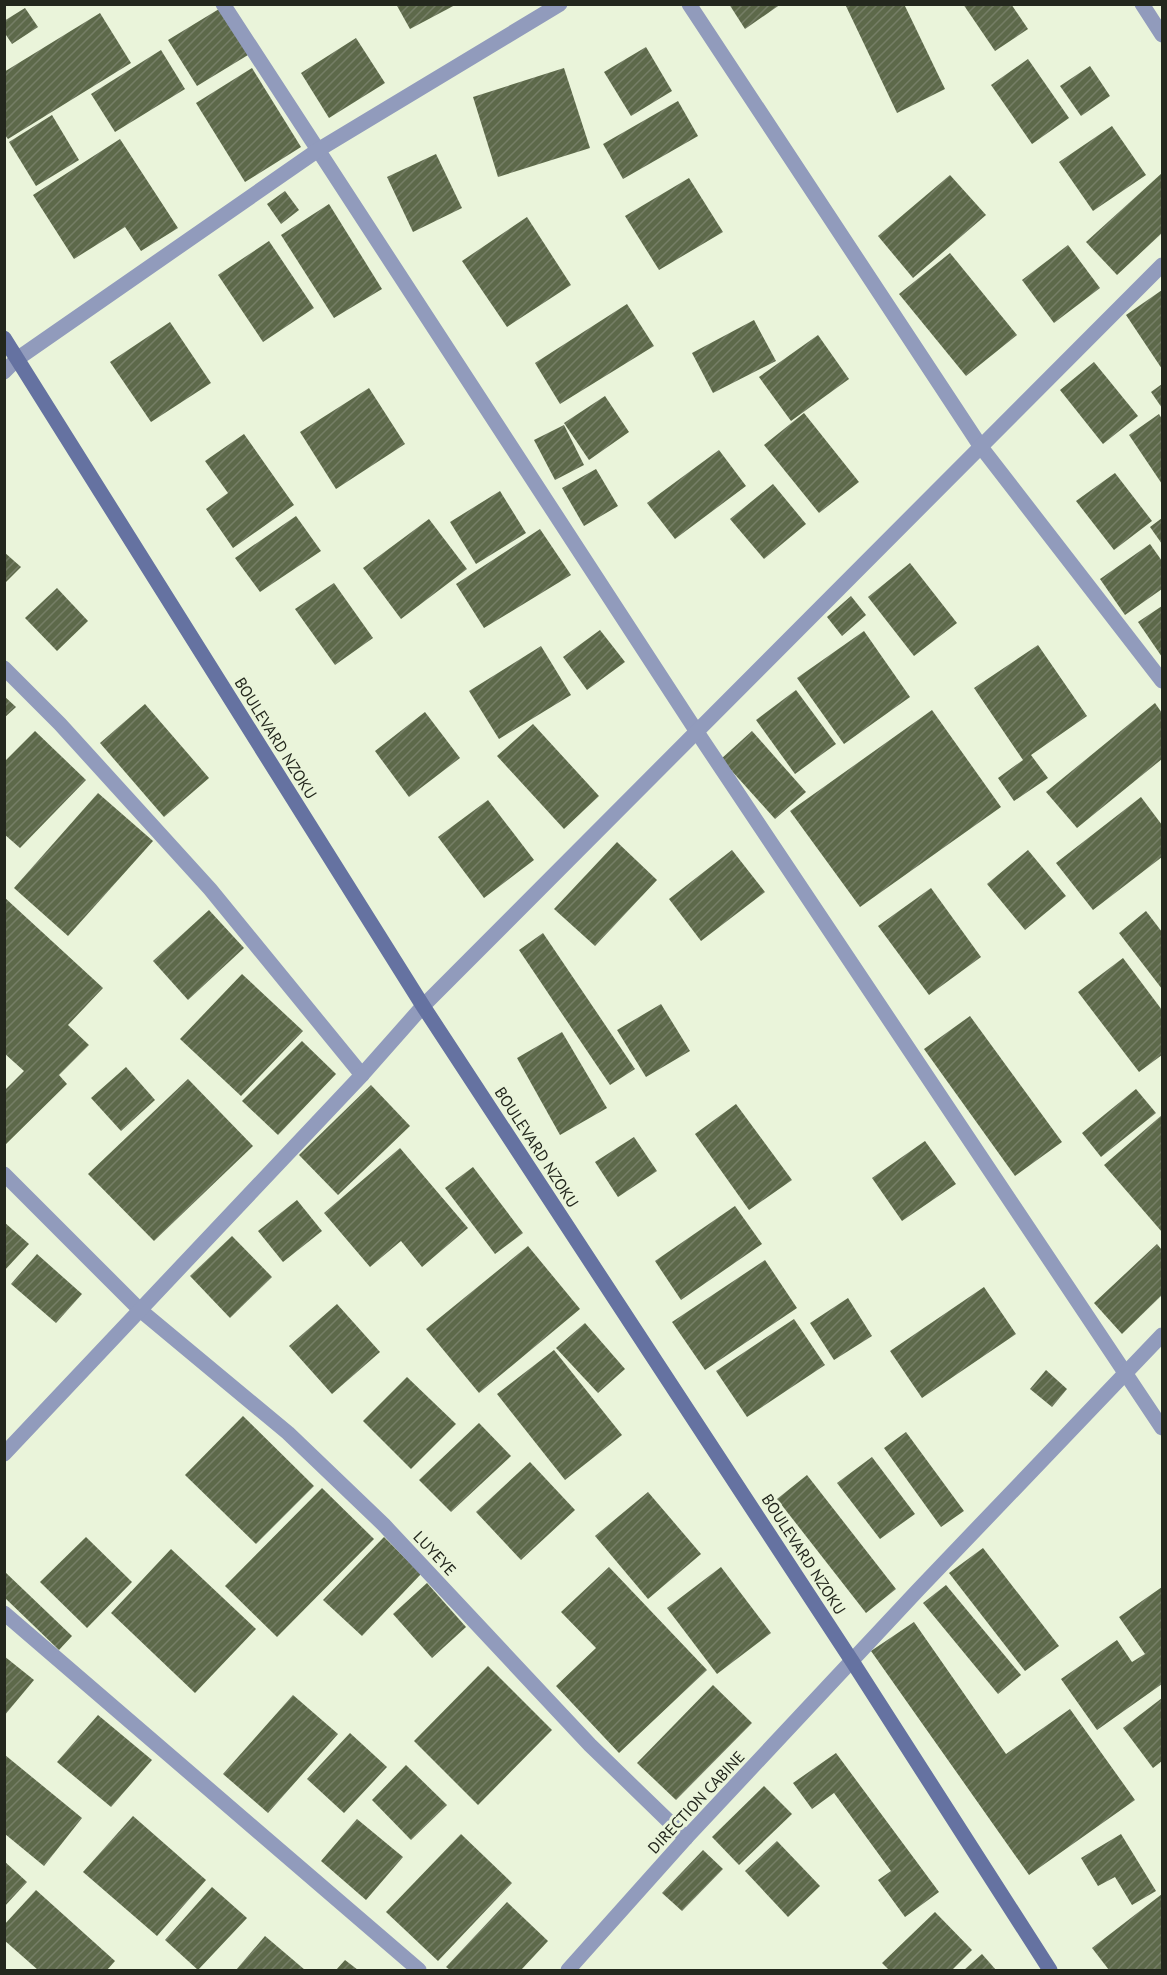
<svg xmlns="http://www.w3.org/2000/svg" width="1167" height="1975" font-family="'PT Sans',sans-serif">
	<style>
		.building { fill: url(#building-hatch) }
		.lines { fill: none; stroke-linecap: round; stroke-linejoin: round }
		.street { stroke: #919bbc; stroke-width: 15 }
		.secondary { stroke: #6572a1; stroke-width: 15 }
		.labels { text-anchor: middle; dominant-baseline: central; stroke-width: 6; stroke-linejoin: round; paint-order: stroke }
		.street-label { font-size: 16px; fill: #23271d; stroke: #eaf4da }
	</style>
	<defs>
		<pattern id="building-hatch" width="6" height="6" patternUnits="userSpaceOnUse" patternTransform="scale(1.5)"><rect width="6" height="6" fill="#5d694a"/><path d="M-1 1l2-2M0 6l6-6M5 7l2-2" fill="none" stroke="#757e66"/></pattern>
	</defs>
	<rect width="100%" height="100%" fill="#eaf4da"/>
	<g class="building">
		<path d="M396 4H457L410 29Z"/>
		<path d="M729 4H781L745 29Z"/>
		<path d="M845 4H904L945 89 897 113Z"/>
		<path d="M963 4H1011L1028 29 995 51Z"/>
		<path d="M25 8 38 27 12 44 4 32V21Z"/>
		<path d="M219 9 248 55 197 86 168 40Z"/>
		<path d="M100 13 131 63 8 139 4 134V72Z"/>
		<path d="M356 38 385 83 329 118 301 73Z"/>
		<path d="M646 47 672 91 631 116 604 72Z"/>
		<path d="M161 50 185 89 115 132 91 94Z"/>
		<path d="M1028 59 1069 118 1032 144 991 85Z"/>
		<path d="M1090 66 1110 96 1081 116 1060 86Z"/>
		<path d="M252 68 301 147 245 182 196 103Z"/>
		<path d="M564 68 590 148 498 177 473 97Z"/>
		<path d="M678 101 698 136 623 179 603 144Z"/>
		<path d="M52 115 79 160 36 186 9 142Z"/>
		<path d="M1112 126 1146 175 1093 211 1059 162Z"/>
		<path d="M120 139 178 228 141 251 125 227 74 259 33 195Z"/>
		<path d="M436 154 462 208 413 232 387 177Z"/>
		<path d="M1162 173V233L1117 275 1086 242Z"/>
		<path d="M950 175 986 215 913 278 878 236Z"/>
		<path d="M689 178 723 232 659 270 625 216Z"/>
		<path d="M285 191 299 210 281 224 267 204Z"/>
		<path d="M329 204 382 289 334 318 281 235Z"/>
		<path d="M527 217 571 285 507 327 462 261Z"/>
		<path d="M269 241 314 308 263 342 218 275Z"/>
		<path d="M1068 245 1100 288 1054 323 1022 280Z"/>
		<path d="M950 253 1017 335 966 376 899 294Z"/>
		<path d="M1162 290V369L1126 315Z"/>
		<path d="M627 304 654 346 560 404 535 363Z"/>
		<path d="M754 320 776 361 713 393 692 353Z"/>
		<path d="M170 322 211 383 151 422 110 362Z"/>
		<path d="M818 335 849 379 791 421 759 377Z"/>
		<path d="M1094 362 1138 416 1103 444 1060 390Z"/>
		<path d="M1162 384V408L1151 392Z"/>
		<path d="M369 388 405 444 336 489 300 432Z"/>
		<path d="M605 396 629 432 589 460 564 423Z"/>
		<path d="M804 413 859 482 819 513 764 445Z"/>
		<path d="M1159 414 1162 419V484L1129 435Z"/>
		<path d="M564 425 584 465 555 480 534 440Z"/>
		<path d="M244 434 294 505 233 548 206 509 228 493 205 461Z"/>
		<path d="M719 450 746 486 675 539 647 503Z"/>
		<path d="M596 469 618 506 584 526 562 488Z"/>
		<path d="M1115 473 1152 521 1114 550 1076 501Z"/>
		<path d="M773 484 806 524 764 559 730 519Z"/>
		<path d="M500 491 526 533 476 564 450 522Z"/>
		<path d="M296 516 321 551 260 592 235 558Z"/>
		<path d="M1162 518V544L1150 527Z"/>
		<path d="M429 519 467 569 401 619 363 568Z"/>
		<path d="M540 529 571 575 484 628 456 584Z"/>
		<path d="M1150 544 1162 561V589L1125 615 1100 579Z"/>
		<path d="M4 552 21 567 4 584Z"/>
		<path d="M910 563 957 623 914 656 868 597Z"/>
		<path d="M334 583 373 638 335 665 295 609Z"/>
		<path d="M57 588 88 621 57 651 25 618Z"/>
		<path d="M851 596 866 615 842 636 827 617Z"/>
		<path d="M1162 606V657L1138 622Z"/>
		<path d="M600 630 625 662 587 690 563 657Z"/>
		<path d="M864 631 910 697 844 744 797 678Z"/>
		<path d="M1038 645 1087 716 1031 755 1048 778 1014 801 998 778 1023 760 974 688Z"/>
		<path d="M541 646 571 695 499 739 469 691Z"/>
		<path d="M796 690 836 744 795 774 756 720Z"/>
		<path d="M4 696 16 707 4 718Z"/>
		<path d="M1155 703 1162 713V759L1077 828 1046 792Z"/>
		<path d="M145 704 209 778 164 817 100 743Z"/>
		<path d="M932 710 1001 807 860 907 790 811Z"/>
		<path d="M425 712 460 758 409 797 375 751Z"/>
		<path d="M533 724 599 796 564 829 497 756Z"/>
		<path d="M35 731 86 780 20 848 4 834V762Z"/>
		<path d="M752 731 806 792 775 819 721 759Z"/>
		<path d="M98 793 153 841 68 936 14 888Z"/>
		<path d="M1141 797 1162 825V857L1093 910 1056 863Z"/>
		<path d="M488 800 534 860 484 898 438 837Z"/>
		<path d="M617 842 657 880 595 946 554 909Z"/>
		<path d="M732 850 765 892 701 941 669 899Z"/>
		<path d="M1028 850 1066 896 1025 930 987 884Z"/>
		<path d="M931 888 981 957 929 995 878 926Z"/>
		<path d="M4 897 103 988 68 1025 89 1045 59 1075 67 1084 4 1146V1091L24 1071 4 1053Z"/>
		<path d="M209 910 244 948 188 1000 153 961Z"/>
		<path d="M1146 911 1162 932V989L1119 933Z"/>
		<path d="M543 933 635 1069 610 1085 519 950Z"/>
		<path d="M1123 958 1162 1010V1055L1139 1072 1078 992Z"/>
		<path d="M242 974 303 1031 241 1096 180 1039Z"/>
		<path d="M661 1004 690 1051 646 1077 617 1030Z"/>
		<path d="M970 1016 1062 1142 1015 1176 924 1049Z"/>
		<path d="M562 1032 607 1108 560 1135 517 1058Z"/>
		<path d="M302 1041 336 1074 278 1135 242 1101Z"/>
		<path d="M126 1067 155 1100 121 1131 91 1098Z"/>
		<path d="M188 1079 253 1146 154 1241 88 1174Z"/>
		<path d="M371 1085 410 1126 338 1195 299 1155Z"/>
		<path d="M1136 1089 1156 1113 1101 1157 1082 1133Z"/>
		<path d="M736 1104 792 1180 749 1210 695 1134Z"/>
		<path d="M1162 1115V1232L1104 1165Z"/>
		<path d="M634 1137 657 1171 618 1197 595 1162Z"/>
		<path d="M925 1141 956 1184 902 1221 872 1178Z"/>
		<path d="M400 1148 468 1228 422 1267 401 1241 370 1267 324 1213Z"/>
		<path d="M473 1167 523 1233 495 1254 445 1188Z"/>
		<path d="M297 1200 322 1231 283 1262 258 1231Z"/>
		<path d="M735 1206 762 1244 681 1300 655 1261Z"/>
		<path d="M4 1222 29 1244 4 1271Z"/>
		<path d="M232 1236 272 1277 230 1318 190 1276Z"/>
		<path d="M1157 1244 1162 1250V1295L1122 1334 1094 1303Z"/>
		<path d="M528 1246 580 1309 479 1393 426 1329Z"/>
		<path d="M37 1254 82 1294 56 1323 11 1284Z"/>
		<path d="M765 1260 797 1308 705 1370 672 1322Z"/>
		<path d="M984 1287 1016 1334 922 1398 890 1351Z"/>
		<path d="M848 1298 872 1336 834 1360 810 1323Z"/>
		<path d="M337 1304 380 1352 332 1394 289 1346Z"/>
		<path d="M794 1319 825 1365 747 1417 716 1371Z"/>
		<path d="M585 1323 625 1369 598 1393 556 1348Z"/>
		<path d="M554 1350 622 1435 565 1480 497 1394Z"/>
		<path d="M1046 1370 1067 1389 1052 1407 1030 1389Z"/>
		<path d="M407 1377 456 1424 411 1469 363 1421Z"/>
		<path d="M243 1416 314 1486 256 1544 185 1475Z"/>
		<path d="M479 1423 511 1456 451 1512 419 1480Z"/>
		<path d="M906 1432 964 1511 941 1527 884 1448Z"/>
		<path d="M872 1457 915 1514 880 1539 837 1483Z"/>
		<path d="M530 1462 575 1510 521 1560 476 1512Z"/>
		<path d="M807 1475 896 1589 866 1613 777 1499Z"/>
		<path d="M322 1488 374 1539 277 1637 225 1586Z"/>
		<path d="M648 1492 701 1554 648 1599 595 1536Z"/>
		<path d="M86 1537 132 1582 87 1628 40 1582Z"/>
		<path d="M384 1537 421 1574 362 1636 323 1600Z"/>
		<path d="M983 1548 1059 1646 1025 1671 949 1573Z"/>
		<path d="M171 1549 256 1629 195 1693 111 1613Z"/>
		<path d="M609 1567 707 1670 619 1753 556 1686 596 1648 561 1612Z"/>
		<path d="M721 1567 771 1633 717 1674 667 1608Z"/>
		<path d="M4 1571 72 1636 59 1650 4 1597Z"/>
		<path d="M427 1583 466 1627 432 1658 393 1614Z"/>
		<path d="M946 1585 1021 1675 998 1694 923 1603Z"/>
		<path d="M1162 1587V1684L1097 1730 1061 1679 1117 1640 1132 1662 1145 1654 1119 1617Z"/>
		<path d="M914 1622 1006 1754 1070 1709 1135 1800 1029 1875 871 1651Z"/>
		<path d="M4 1656 34 1680 4 1716Z"/>
		<path d="M488 1666 552 1730 478 1805 414 1741Z"/>
		<path d="M713 1685 752 1723 676 1800 637 1763Z"/>
		<path d="M293 1695 338 1734 268 1813 223 1774Z"/>
		<path d="M1162 1698V1761L1153 1768 1123 1728Z"/>
		<path d="M98 1715 152 1760 111 1807 57 1762Z"/>
		<path d="M350 1733 387 1767 344 1813 307 1779Z"/>
		<path d="M836 1753 939 1892 905 1917 878 1880 891 1871 834 1793 812 1809 793 1783Z"/>
		<path d="M5 1755 82 1818 44 1866 5 1834Z"/>
		<path d="M406 1765 447 1805 411 1840 372 1800Z"/>
		<path d="M764 1786 792 1814 739 1865 712 1837Z"/>
		<path d="M133 1816 206 1880 157 1936 83 1872Z"/>
		<path d="M357 1819 403 1857 366 1900 321 1861Z"/>
		<path d="M461 1834 512 1883 438 1961 386 1912Z"/>
		<path d="M1121 1834 1156 1891 1132 1905 1115 1877 1098 1886 1081 1858Z"/>
		<path d="M777 1841 820 1886 788 1917 745 1871Z"/>
		<path d="M703 1850 723 1869 682 1911 662 1893Z"/>
		<path d="M4 1861 27 1882 4 1907Z"/>
		<path d="M212 1887 247 1918 198 1970 165 1940Z"/>
		<path d="M36 1890 115 1961 107 1970H38L4 1940V1925Z"/>
		<path d="M1162 1894V1970H1109L1092 1948Z"/>
		<path d="M507 1902 548 1941 521 1970H450L446 1967Z"/>
		<path d="M935 1912 972 1950 952 1970H889L882 1963Z"/>
		<path d="M265 1936 305 1970H236Z"/>
		<path d="M982 1954 996 1970H964Z"/>
		<path d="M345 1960 358 1970H336Z"/>
	</g>
	<g class="lines">
		<g class="street">
			<path d="M223 4 697 732 1162 1428"/>
			<path d="M689 4 981 447 1162 681"/>
			<path d="M1142 4 1162 35"/>
			<path d="M4 372 17 359 318 150 560 4"/>
			<path d="M4 668 60 724 210 889 362 1075"/>
			<path d="M4 1174 140 1310 288 1433 384 1525 590 1745 686 1838"/>
			<path d="M4 1454 362 1075 423 1006 1162 265"/>
			<path d="M4 1613 419 1970"/>
			<path d="M568 1970 686 1838 918 1590 1162 1335"/>
		</g>
		<path class="secondary" d="M4 338 423 1006 852 1661 1050 1970"/>
	</g>
	<g class="labels">
		<g class="street-label">
			<text transform="translate(276 738) rotate(58)">BOULEVARD NZOKU</text>
			<text transform="translate(537 1147) rotate(57)">BOULEVARD NZOKU</text>
			<text transform="translate(435 1553) rotate(47)">LUYEYE</text>
			<text transform="translate(804 1554) rotate(57)">BOULEVARD NZOKU</text>
			<text transform="translate(696 1802) rotate(-47)">DIRECTION CABINE</text>
		</g>
	</g>
	<rect width="1167" height="1975" fill="none" stroke="#23271d" stroke-width="12"/>
</svg>
